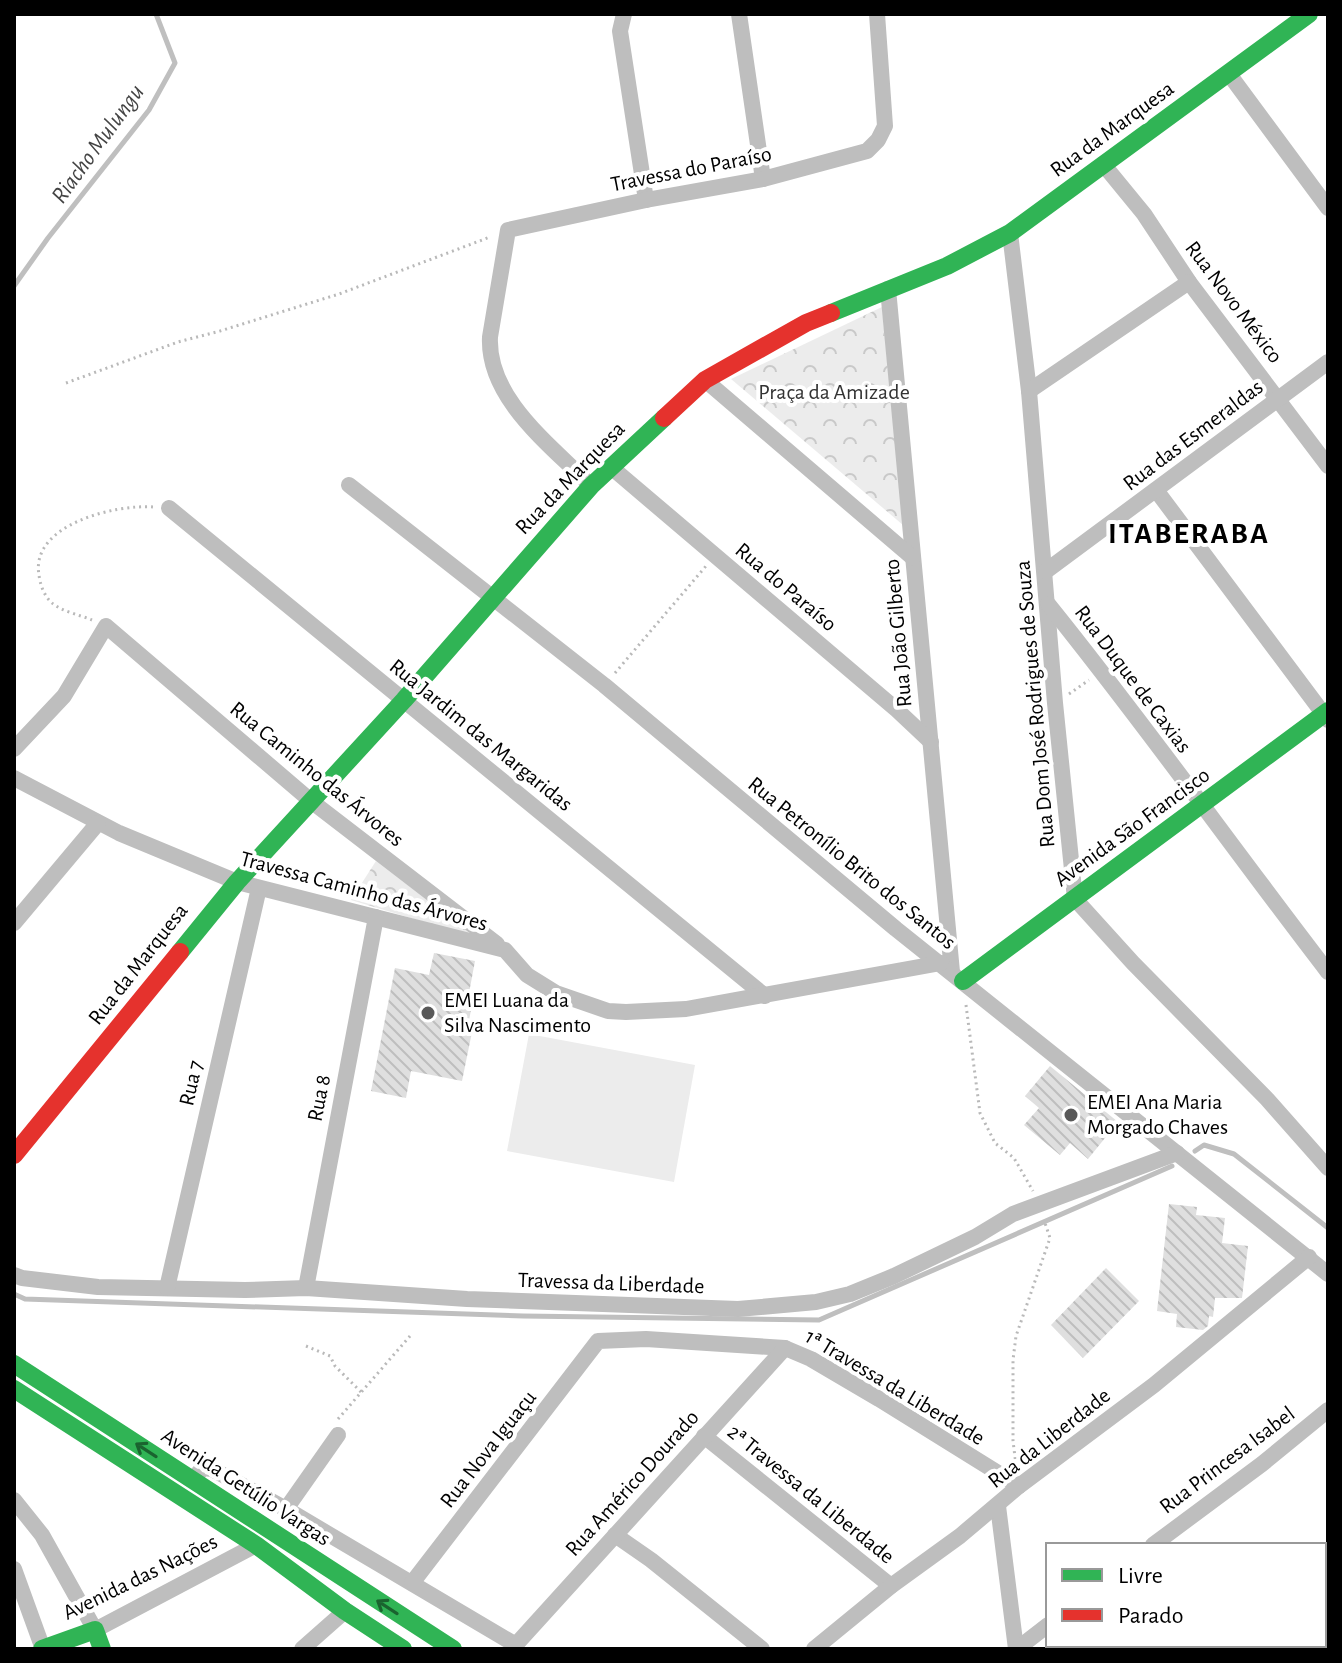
<svg xmlns="http://www.w3.org/2000/svg" width="1342" height="1663" font-family="'Alegreya Sans',sans-serif">
	<style>
		.grass { fill: #ececec }
		.park { fill: url(#park-crowns) }
		.lines { fill: none; stroke-linecap: round; stroke-linejoin: round }
		.stream { stroke: #bfbfbf; stroke-width: 5 }
		.building { fill: url(#building-back-hatch) }
		.path { stroke: #b9b9b9; stroke-width: 3; stroke-dasharray: 2 4; stroke-linecap: butt }
		.street { stroke: #bebebe; stroke-width: 16 }
		.fast { stroke: #30b455; stroke-width: 18 }
		.jam { stroke: #e5322d; stroke-width: 18 }
		.oneway { stroke: #1a632f }
		.poi-dot { fill: #595959; stroke: #fff; stroke-width: 3 }
		.labels { text-anchor: middle; dominant-baseline: central; stroke-width: 8; stroke-linejoin: round; paint-order: stroke }
		.street-label { font-size: 22px; fill: #000; stroke: #fff }
		.park-label { font-size: 22px; fill: #333; stroke: #fff }
		.poi-label { font-size: 22px; fill: #000; stroke: #fff; text-anchor: start }
		.water-label { font-size: 24px; font-style: italic; fill: #444; stroke: #fff }
		.district-label { font-size: 30px; font-weight: bold; letter-spacing: 2px; fill: #000; stroke: #fff }
	</style>
	<defs>
		<pattern id="park-crowns" width="20" height="18" patternUnits="userSpaceOnUse" patternTransform="scale(2)"><rect width="20" height="18" fill="#ececec"/><path d="M2 6a3 3 0 1 1 6 0M12 15a3 3 0 1 1 6 0" fill="none" stroke="#c9c9c9"/></pattern>
		<pattern id="building-back-hatch" width="6" height="6" patternUnits="userSpaceOnUse" patternTransform="scale(2)"><rect width="6" height="6" fill="#dfdfdf"/><path d="M-1 5l2 2M0 0l6 6M5-1l2 2" fill="none" stroke="#bebebe"/></pattern>
	</defs>
	<rect width="100%" height="100%" fill="#fff"/>
	<path class="grass" d="M529 1034 695 1065 674 1182 507 1151Z"/>
	<g class="park">
		<path d="M882 307 903 525 731 379Z"/>
		<path d="M376 861 477 938 351 900Z"/>
	</g>
	<g class="lines">
		<g class="stream">
			<path d="M14 286 48 238 149 110 175 63 156 14"/>
			<path d="M1195 1151 1204 1145 1234 1154 1328 1228"/>
			<path d="M14 1294 25 1299 523 1316 819 1320 1172 1166"/>
		</g>
	</g>
	<g class="building">
		<path d="M434 953 475 961 469 993 474 994 467 1031 472 1032 462 1081 411 1071 406 1098 371 1091 395 968 429 975Z"/>
		<path d="M1050 1066 1118 1122 1088 1159 1070 1143 1060 1155 1024 1125 1039 1108 1025 1096Z"/>
		<path d="M1169 1204 1197 1207 1196 1215 1225 1218 1222 1243 1248 1246 1242 1298H1215L1213 1317 1209 1316 1208 1326 1203 1330 1176 1327 1177 1314 1157 1311Z"/>
		<path d="M1106 1268 1139 1301 1083 1358 1051 1325Z"/>
	</g>
	<g class="lines">
		<g class="path">
			<path d="M66 383 178 342 220 331 339 294 490 237"/>
			<path d="M92 620C80 615 61 611 52 603 44 596 40 584 39 575 30 524 117 504 153 507"/>
			<path d="M615 673 706 566"/>
			<path d="M1069 694 1089 680"/>
			<path d="M966 1005 980 1113 995 1143 1014 1158 1033 1191"/>
			<path d="M306 1346 330 1356 335 1366 361 1392"/>
			<path d="M338 1419 410 1336"/>
			<path d="M1016 1465 1013 1441V1360L1016 1336 1050 1238 1044 1220"/>
		</g>
		<g class="street">
			<path d="M624 14 620 31 646 200"/>
			<path d="M739 14 763 179"/>
			<path d="M1229 74 1328 208"/>
			<path d="M1103 164 1144 214 1189 282 1328 466"/>
			<path d="M1010 233 1029 391 1055 703 1075 899 1133 963 1267 1099 1328 1168"/>
			<path d="M888 289 952 972"/>
			<path d="M705 380 913 558"/>
			<path d="M1029 391 1189 282"/>
			<path d="M611 467 897 710 931 742"/>
			<path d="M349 485 604 685 896 929 1328 1274"/>
			<path d="M591 486C552 446 487 399 490 337L508 230 646 200 763 179 867 151 878 140 885 126 877 14"/>
			<path d="M1156 490 1328 720"/>
			<path d="M169 508 765 996"/>
			<path d="M1046 571 1328 362"/>
			<path d="M1048 604C1145 724 1234 850 1328 972"/>
			<path d="M14 749 64 696 106 626 311 801 497 944"/>
			<path d="M14 778 119 833 237 882 505 950 527 975 556 993 608 1011 626 1012 686 1009 941 963"/>
			<path d="M14 923 98 823"/>
			<path d="M14 1275 22 1278 98 1287 245 1290 306 1288 467 1299 738 1309 816 1302 850 1294 894 1276 975 1237 1013 1214 1177 1153"/>
			<path d="M167 1288 259 888"/>
			<path d="M306 1288 376 917"/>
			<path d="M704 1436 891 1586"/>
			<path d="M192 1480 203 1468 212 1469 286 1509 516 1645"/>
			<path d="M14 1500 42 1535 95 1630 256 1545"/>
			<path d="M998 1506 1016 1649"/>
			<path d="M286 1509 338 1435"/>
			<path d="M615 1535 651 1560 762 1649"/>
			<path d="M1153 1545 1262 1464 1328 1410"/>
			<path d="M14 1569 43 1649"/>
			<path d="M412 1583 598 1341 646 1339 785 1348 811 1359 879 1399 1019 1486"/>
			<path d="M302 1649 345 1611"/>
			<path d="M512 1649 785 1348"/>
			<path d="M814 1649 891 1586 960 1536 1019 1486 1154 1385 1309 1257"/>
			<path d="M1017 1649 1048 1625"/>
		</g>
		<g class="fast">
			<path d="M831 313 947 266 1010 233 1309 14"/>
			<path d="M180 952 237 882 404 700 591 486 664 418"/>
			<path d="M963 981 1328 711"/>
			<path d="M14 1364 453 1649"/>
			<path d="M14 1389 256 1545 345 1611 403 1649"/>
			<path d="M1324 1610 1328 1607"/>
			<path d="M42 1649 95 1630 102 1649"/>
			<path d="M1275 1649 1280 1645"/>
		</g>
		<g class="jam">
			<path d="M664 418 705 380 806 323 831 313"/>
			<path d="M14 1155 180 952"/>
		</g>
	</g>
	<defs><path id="oneway-shaft" d="M-6 0H5M1.5-3L5.5 0L1.5 3" fill="none" stroke-width="1.6" stroke-linecap="round" stroke-linejoin="round" transform="scale(2)"/></defs>
	<g class="oneway">
		<use href="#oneway-shaft" transform="translate(146 1450) rotate(-147)"/>
		<use href="#oneway-shaft" transform="translate(387 1607) rotate(-147)"/>
	</g>
	<g class="poi-dot">
		<circle cx="428" cy="1013" r="8"/>
		<circle cx="1071" cy="1115" r="8"/>
	</g>
	<g class="labels">
		<g class="street-label">
			<text transform="translate(1112 129) rotate(-36)">Rua da Marquesa</text>
			<text transform="translate(691 169) rotate(-11)">Travessa do Paraíso</text>
			<text transform="translate(1234 302) rotate(53)">Rua Novo México</text>
			<text transform="translate(1193 435) rotate(-37)">Rua das Esmeraldas</text>
			<text transform="translate(570 478) rotate(-46)">Rua da Marquesa</text>
			<text transform="translate(786 587) rotate(40)">Rua do Paraíso</text>
			<text transform="translate(898 633) rotate(-95)">Rua João Gilberto</text>
			<text transform="translate(1133 679) rotate(53)">Rua Duque de Caxias</text>
			<text transform="translate(1035 704) rotate(-95)">Rua Dom José Rodrigues de Souza</text>
			<text transform="translate(481 735) rotate(39)">Rua Jardim das Margaridas</text>
			<text transform="translate(317 774) rotate(39)">Rua Caminho das Árvores</text>
			<text transform="translate(1132 827) rotate(-36)">Avenida São Francisco</text>
			<text transform="translate(852 863) rotate(39)">Rua Petronílio Brito dos Santos</text>
			<text transform="translate(364 891) rotate(15)">Travessa Caminho das Árvores</text>
			<text transform="translate(138 964) rotate(-52)">Rua da Marquesa</text>
			<text transform="translate(191 1083) rotate(-77)">Rua 7</text>
			<text transform="translate(319 1098) rotate(-79)">Rua 8</text>
			<text transform="translate(611 1283) rotate(2)">Travessa da Liberdade</text>
			<text transform="translate(895 1387) rotate(31)">1ª Travessa da Liberdade</text>
			<text transform="translate(1049 1438) rotate(-38)">Rua da Liberdade</text>
			<text transform="translate(488 1449) rotate(-52)">Rua Nova Iguaçu</text>
			<text transform="translate(1227 1460) rotate(-37)">Rua Princesa Isabel</text>
			<text transform="translate(632 1483) rotate(-48)">Rua Américo Dourado</text>
			<text transform="translate(246 1487) rotate(33)">Avenida Getúlio Vargas</text>
			<text transform="translate(811 1494) rotate(39)">2ª Travessa da Liberdade</text>
			<text transform="translate(140 1577) rotate(-26)">Avenida das Nações</text>
		</g>
		<g class="park-label">
			<text x="834" y="392">Praça da Amizade</text>
		</g>
		<g class="poi-label">
			<text x="444" y="1000">EMEI Luana da<tspan x="444" dy="25">Silva Nascimento</tspan></text>
			<text x="1087" y="1102">EMEI Ana Maria<tspan x="1087" dy="25">Morgado Chaves</tspan></text>
		</g>
		<g class="water-label">
			<text transform="translate(98 144) rotate(-54)">Riacho Mulungu</text>
		</g>
		<g class="district-label">
			<text x="1189" y="534">ITABERABA</text>
		</g>
	</g>
	<rect width="1342" height="1663" fill="none" stroke="#000000" stroke-width="32"/>
	<rect x="1046" y="1543" width="280" height="104" fill="#ffffff" stroke="#999999" stroke-width="2"/>
	<rect x="1062" y="1569" width="40" height="12" fill="#30b455" stroke="#999999" stroke-width="2"/>
	<text x="1118" y="1583" font-size="24" fill="#000000">Livre</text>
	<rect x="1062" y="1609" width="40" height="12" fill="#e5322d" stroke="#999999" stroke-width="2"/>
	<text x="1118" y="1623" font-size="24" fill="#000000">Parado</text>
</svg>
